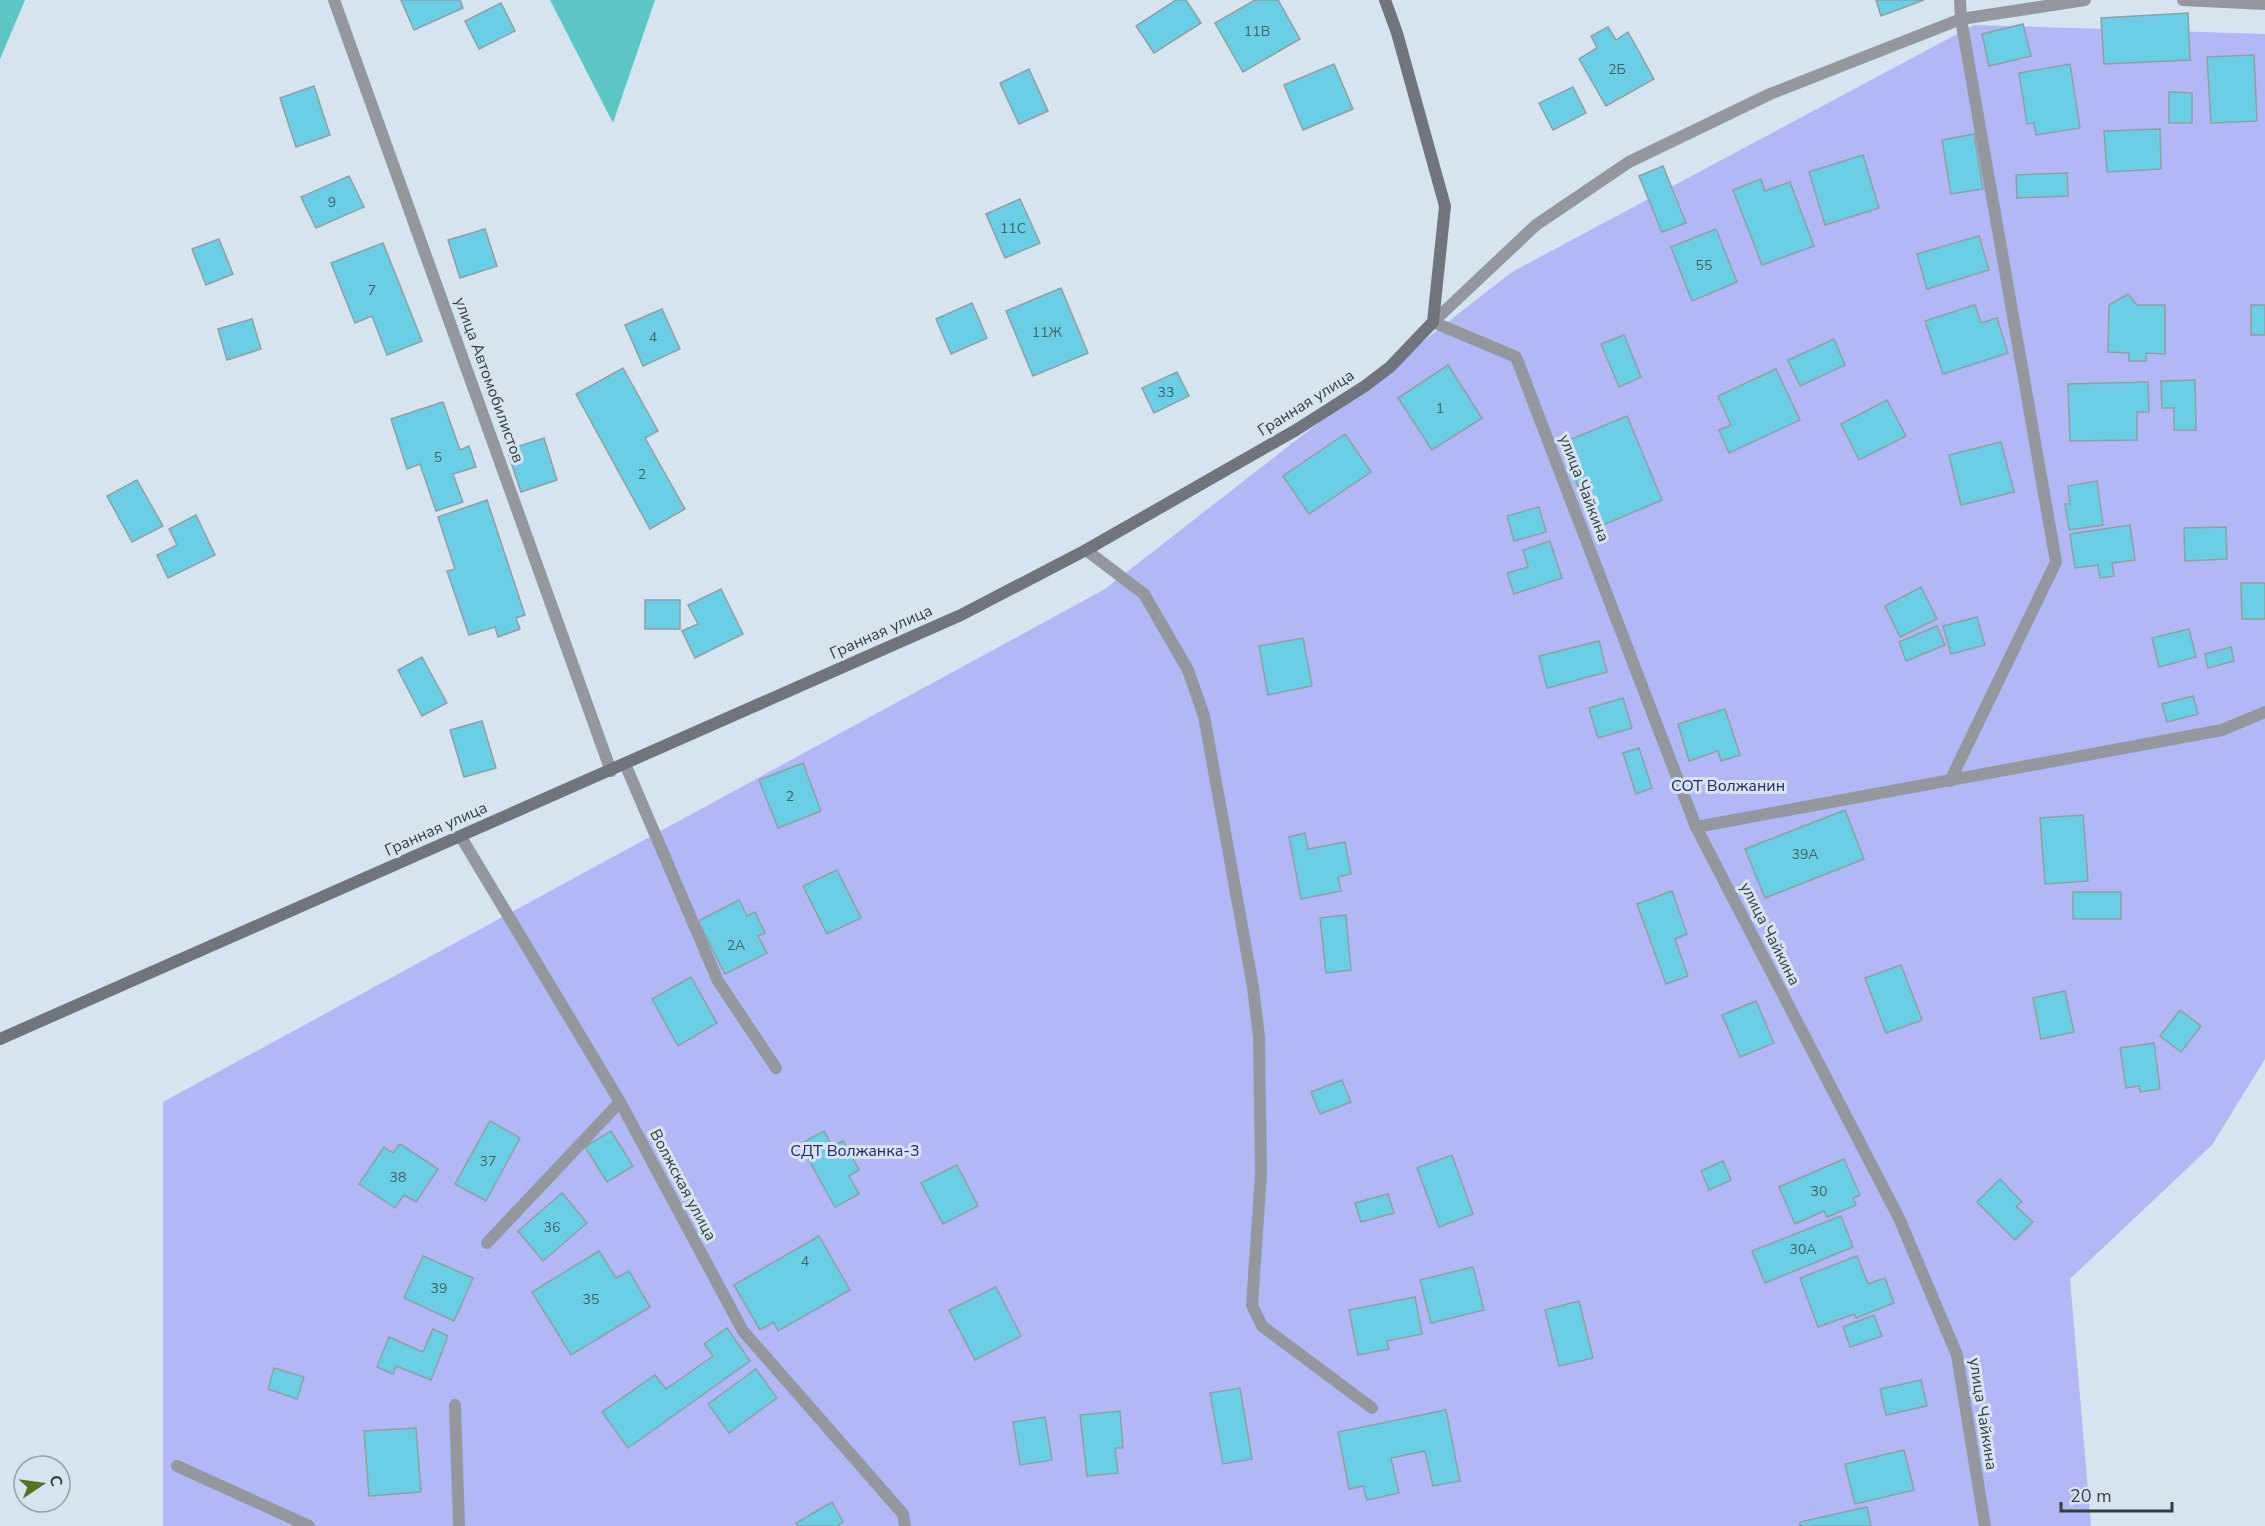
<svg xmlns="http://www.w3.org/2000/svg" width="2265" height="1526" font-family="'Nunito Sans',sans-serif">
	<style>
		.green { fill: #b1b8f5 }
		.water { fill: #5bc6c3 }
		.building { fill: #6acfe5; stroke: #8ea0a4; stroke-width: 1.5 }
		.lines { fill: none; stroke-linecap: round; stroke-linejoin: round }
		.lane { stroke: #94989e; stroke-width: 12 }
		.street { stroke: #94989e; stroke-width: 12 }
		.secondary { stroke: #70757d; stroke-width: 12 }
		.labels { text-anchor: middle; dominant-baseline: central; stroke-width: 6; stroke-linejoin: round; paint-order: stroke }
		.number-label { font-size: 14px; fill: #446269 }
		.street-label { font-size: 16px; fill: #373d40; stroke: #d5e4ee }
		.park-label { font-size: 16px; fill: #2a2572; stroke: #d5e4ee }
	</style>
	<rect width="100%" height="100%" fill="#d5e4ee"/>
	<path class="green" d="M1974 25 2265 34V1059L2212 1145 2070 1279 2091 1526H163V1102L1105 589 1512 272Z"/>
	<g class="water">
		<path d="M0 0H25L0 59Z"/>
		<path d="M550 0H655L613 123Z"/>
	</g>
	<g class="building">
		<path d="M401 0H460L463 8 414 30Z"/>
		<path d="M1176 0H1186L1201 23 1154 53 1136 26Z"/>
		<path d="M1255 0H1278L1300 39 1243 72 1215 23Z"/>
		<path d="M1876 0H1924L1881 16Z"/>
		<path d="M501 3 515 31 479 49 465 21Z"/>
		<path d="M2188 13 2190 60 2104 64 2101 18Z"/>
		<path d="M2023 24 2031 56 1989 66 1982 34Z"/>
		<path d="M1608 27 1616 40 1628 32 1654 79 1606 106 1579 59 1597 48 1591 36Z"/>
		<path d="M2254 55 2257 121 2211 123 2207 57Z"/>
		<path d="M1334 64 1353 109 1303 130 1284 85Z"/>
		<path d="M2070 64 2080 128 2036 135 2034 123 2027 124 2019 73Z"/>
		<path d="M1029 69 1048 111 1019 124 1000 83Z"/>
		<path d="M314 86 330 135 296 147 280 98Z"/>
		<path d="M1573 87 1586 113 1553 130 1539 103Z"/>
		<path d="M2169 92 2192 93V123H2169Z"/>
		<path d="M2160 129 2161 169 2107 172 2104 131Z"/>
		<path d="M1974 134 1983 189 1951 194 1942 140Z"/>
		<path d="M1863 155 1879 208 1825 225 1809 172Z"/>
		<path d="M1663 166 1686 223 1662 232 1639 176Z"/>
		<path d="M2067 173 2068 196 2017 198 2016 175Z"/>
		<path d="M349 176 364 207 316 228 301 197Z"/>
		<path d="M1761 179 1765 191 1790 182 1814 246 1762 265 1733 190Z"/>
		<path d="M1020 199 1040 243 1005 258 986 214Z"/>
		<path d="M485 229 497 266 460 278 448 240Z"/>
		<path d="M1716 229 1737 282 1692 301 1671 247Z"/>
		<path d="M1979 236 1989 270 1927 289 1917 254Z"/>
		<path d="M219 239 233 274 206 285 192 249Z"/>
		<path d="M383 243 422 341 387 355 372 316 355 323 331 263Z"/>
		<path d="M1061 288 1088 353 1033 376 1006 311Z"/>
		<path d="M2128 294 2137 305H2165V354L2146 353V361H2129V353L2108 352 2109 305Z"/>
		<path d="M972 303 987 338 951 354 936 319Z"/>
		<path d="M1975 305 1981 323 1997 318 2008 353 1943 374 1925 321Z"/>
		<rect x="2251" y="305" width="14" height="30"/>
		<path d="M662 309 680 349 643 366 625 325Z"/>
		<path d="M252 319 261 349 227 360 218 329Z"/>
		<path d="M1624 335 1641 377 1619 387 1601 344Z"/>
		<path d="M1834 339 1845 365 1800 386 1788 360Z"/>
		<path d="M1448 365 1482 418 1432 450 1398 398Z"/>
		<path d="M623 368 658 431 645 438 685 509 650 529 576 394Z"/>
		<path d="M1776 369 1800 420 1729 453 1719 430 1731 425 1718 396Z"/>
		<path d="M1177 372 1189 396 1154 413 1142 388Z"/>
		<path d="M2195 380 2196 430H2174V408H2162L2161 381Z"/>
		<path d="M2148 382 2149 412H2137V440L2070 441 2068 384Z"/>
		<path d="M1887 400 1906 436 1859 460 1841 424Z"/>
		<path d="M443 402 460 450 469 446 476 467 453 474 463 502 436 511 420 464 407 469 391 419Z"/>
		<path d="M1627 416 1662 500 1596 528 1560 444Z"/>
		<path d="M1345 434 1371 472 1309 514 1283 476Z"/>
		<path d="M544 438 557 480 521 492 507 450Z"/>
		<path d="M2001 442 2014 492 1961 505 1949 455Z"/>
		<path d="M137 480 163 526 132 542 107 496Z"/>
		<path d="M2097 481 2103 525 2069 530 2065 504H2070L2068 486Z"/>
		<path d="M487 500 525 615 516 618 520 629 498 637 495 627 469 635 447 571 455 569 438 517Z"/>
		<path d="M1539 507 1546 532 1514 541 1507 516Z"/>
		<path d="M196 515 215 555 168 578 157 555 177 545 169 529Z"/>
		<path d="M2130 525 2135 560 2112 563 2114 576 2100 578 2098 565 2075 568 2070 534Z"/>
		<path d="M2226 527 2227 559 2185 561 2184 528Z"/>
		<path d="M1550 541 1562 578 1514 594 1507 573 1528 567 1523 550Z"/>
		<path d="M2241 583H2265V619H2242Z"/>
		<path d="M1921 587 1937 619 1900 637 1885 606Z"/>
		<path d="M721 589 743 634 695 658 682 631 698 624 688 605Z"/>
		<rect x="645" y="600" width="35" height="29"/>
		<path d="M1977 617 1985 645 1951 654 1943 626Z"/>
		<path d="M1937 626 1945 645 1906 661 1899 642Z"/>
		<path d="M2189 629 2196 657 2159 667 2152 638Z"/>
		<path d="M1303 638 1312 686 1268 695 1259 646Z"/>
		<path d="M1599 641 1607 672 1547 688 1539 656Z"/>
		<path d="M2231 647 2234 661 2208 668 2205 654Z"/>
		<path d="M422 657 447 703 422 716 398 670Z"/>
		<path d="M2193 696 2198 714 2167 722 2162 704Z"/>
		<path d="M1623 698 1632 728 1598 738 1589 708Z"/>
		<path d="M1725 709 1740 755 1721 761 1718 751 1689 761 1678 724Z"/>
		<path d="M482 721 496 768 464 777 450 730Z"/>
		<path d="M1639 748 1652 788 1636 794 1623 753Z"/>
		<path d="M803 763 821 811 778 828 759 780Z"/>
		<path d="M1845 810 1864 859 1765 898 1745 849Z"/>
		<path d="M2083 815 2088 881 2045 884 2040 818Z"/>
		<path d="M1305 833 1308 849 1345 842 1351 874 1338 877 1341 891 1301 899 1289 837Z"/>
		<path d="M837 870 861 918 827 934 803 886Z"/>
		<path d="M1672 891 1687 934 1675 939 1688 976 1666 984 1637 904Z"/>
		<rect x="2073" y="892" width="48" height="27"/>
		<path d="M739 900 747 916 755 912 765 933 758 936 767 953 725 974 698 921Z"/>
		<path d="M1346 915 1351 970 1326 973 1320 918Z"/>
		<path d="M1901 965 1922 1020 1886 1033 1865 978Z"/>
		<path d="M691 977 717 1023 678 1046 652 999Z"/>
		<path d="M2065 991 2074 1032 2041 1039 2033 998Z"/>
		<path d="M1756 1001 1774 1043 1740 1057 1722 1015Z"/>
		<path d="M2180 1010 2201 1026 2181 1052 2160 1036Z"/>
		<path d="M2154 1043 2160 1089 2140 1092 2139 1086 2126 1088 2120 1048Z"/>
		<path d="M1342 1080 1351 1102 1320 1114 1311 1092Z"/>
		<path d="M490 1121 520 1138 486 1201 455 1184Z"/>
		<path d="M611 1131 633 1166 607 1182 585 1147Z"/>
		<path d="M824 1131 832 1146 843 1141 859 1170 849 1176 859 1194 835 1207 800 1144Z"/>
		<path d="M400 1144 438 1169 416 1202 404 1195 395 1208 359 1184 384 1147 393 1153Z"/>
		<path d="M1452 1155 1473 1214 1439 1227 1417 1168Z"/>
		<path d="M1844 1159 1860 1195 1853 1198 1856 1205 1827 1217 1824 1211 1795 1224 1779 1187Z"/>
		<path d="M1723 1161 1731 1180 1709 1190 1701 1171Z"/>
		<path d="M957 1165 978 1206 943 1224 921 1183Z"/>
		<path d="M2000 1179 2022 1202 2016 1206 2033 1222 2015 1240 1977 1202Z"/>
		<path d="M562 1193 587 1223 543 1261 518 1231Z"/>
		<path d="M1388 1194 1394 1213 1361 1222 1355 1203Z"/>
		<path d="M1841 1216 1853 1247 1765 1283 1752 1251Z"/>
		<path d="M819 1236 850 1290 778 1331 774 1322 760 1330 734 1285Z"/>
		<path d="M599 1251 616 1278 629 1271 650 1307 571 1355 532 1292Z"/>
		<path d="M423 1256 473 1278 454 1321 404 1298Z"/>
		<path d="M1857 1256 1868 1284 1885 1278 1894 1303 1856 1318 1854 1314 1818 1327 1800 1278Z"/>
		<path d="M1473 1267 1484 1310 1431 1323 1420 1280Z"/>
		<path d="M996 1287 1021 1336 975 1360 949 1310Z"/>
		<path d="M1415 1297 1422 1334 1387 1341 1389 1349 1358 1355 1349 1310Z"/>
		<path d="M1579 1301 1593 1358 1559 1366 1545 1310Z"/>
		<path d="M1874 1315 1882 1336 1850 1347 1843 1327Z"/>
		<path d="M727 1328 750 1361 628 1448 602 1412 655 1375 666 1389 713 1356 704 1344Z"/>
		<path d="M433 1329 448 1336 431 1380 396 1366 393 1374 377 1367 389 1337 423 1352Z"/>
		<path d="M274 1368 304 1377 297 1399 268 1389Z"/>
		<path d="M756 1369 777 1398 729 1433 708 1404Z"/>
		<path d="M1921 1380 1927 1406 1886 1415 1880 1389Z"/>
		<path d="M1240 1388 1252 1459 1223 1464 1210 1393Z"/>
		<path d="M1446 1410 1460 1481 1433 1486 1425 1451 1391 1458 1399 1493 1367 1500 1363 1486 1349 1489 1338 1432Z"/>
		<path d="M1120 1411 1123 1448H1115L1118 1473 1087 1476 1080 1415Z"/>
		<path d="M1045 1417 1052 1460 1020 1465 1013 1422Z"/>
		<path d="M416 1428 421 1492 369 1496 364 1431Z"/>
		<path d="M1904 1450 1914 1490 1855 1504 1845 1464Z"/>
		<path d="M832 1502 843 1522 837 1526H798L796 1523Z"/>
		<path d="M1867 1507 1871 1526H1800V1522Z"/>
	</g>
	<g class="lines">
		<g class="lane">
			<path d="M1086 550 1144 594 1188 670 1204 716 1253 987 1259 1037 1261 1174 1252 1305 1262 1326 1372 1408"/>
			<path d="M625 764 718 981 776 1068"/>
			<path d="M1950 781 2056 562 1961 19 1960 0"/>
			<path d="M1696 827 2222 730 2265 712"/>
			<path d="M487 1243 620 1102"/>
			<path d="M177 1466 309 1526"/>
		</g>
		<g class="street">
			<path d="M334 0 611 771"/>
			<path d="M2183 0 2265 4"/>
			<path d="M461 837 620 1102 743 1331 903 1514 905 1526"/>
			<path d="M455 1405 459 1526"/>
			<path d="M1985 1526 1957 1355 1899 1218 1696 827 1516 357 1433 322 1536 225 1629 162 1770 94 1961 19 2085 0"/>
		</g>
		<path class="secondary" d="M0 1039 961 615 1086 550 1296 430 1365 386 1390 367 1433 322 1445 206 1397 33 1385 0"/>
	</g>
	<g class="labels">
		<g class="number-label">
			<text x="1257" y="31">11В</text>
			<text x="1617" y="69">2Б</text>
			<text x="332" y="202">9</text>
			<text x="1013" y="228">11С</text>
			<text x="1704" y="265">55</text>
			<text x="372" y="290">7</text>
			<text x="1047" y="332">11Ж</text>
			<text x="653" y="337">4</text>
			<text x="1166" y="392">33</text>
			<text x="1440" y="408">1</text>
			<text x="438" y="457">5</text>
			<text x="642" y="474">2</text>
			<text x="790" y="796">2</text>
			<text x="1805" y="854">39А</text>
			<text x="736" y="945">2А</text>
			<text x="488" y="1161">37</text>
			<text x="398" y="1177">38</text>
			<text x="1819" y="1191">30</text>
			<text x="552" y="1227">36</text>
			<text x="1803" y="1249">30А</text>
			<text x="805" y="1261">4</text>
			<text x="439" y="1288">39</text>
			<text x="591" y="1299">35</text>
		</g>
		<g class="street-label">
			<text transform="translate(489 380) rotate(70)">улица Автомобилистов</text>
			<text transform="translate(1306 403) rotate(-32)">Гранная улица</text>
			<text transform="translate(1584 488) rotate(69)">улица Чайкина</text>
			<text transform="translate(881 632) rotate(-24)">Гранная улица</text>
			<text transform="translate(436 829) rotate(-24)">Гранная улица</text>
			<text transform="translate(1770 934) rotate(63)">улица Чайкина</text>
			<text transform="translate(683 1185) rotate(62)">Волжская улица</text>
			<text transform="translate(1983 1414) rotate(81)">улица Чайкина</text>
		</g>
		<g class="park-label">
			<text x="1728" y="786">СОТ Волжанин</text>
			<text x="855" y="1151">СДТ Волжанка-3</text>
		</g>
	</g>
	<g transform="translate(42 1484) rotate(77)"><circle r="28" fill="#d5e4ee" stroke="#96a1a8" stroke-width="1.5"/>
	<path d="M0-4.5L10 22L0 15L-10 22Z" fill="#577226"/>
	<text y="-9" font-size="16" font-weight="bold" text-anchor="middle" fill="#373d40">С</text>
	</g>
	<path d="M2061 1502v9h111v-9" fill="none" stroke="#373d40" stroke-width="3"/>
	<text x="2070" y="1502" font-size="18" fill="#373d40" stroke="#d5e4ee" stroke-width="4.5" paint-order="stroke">20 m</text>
</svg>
